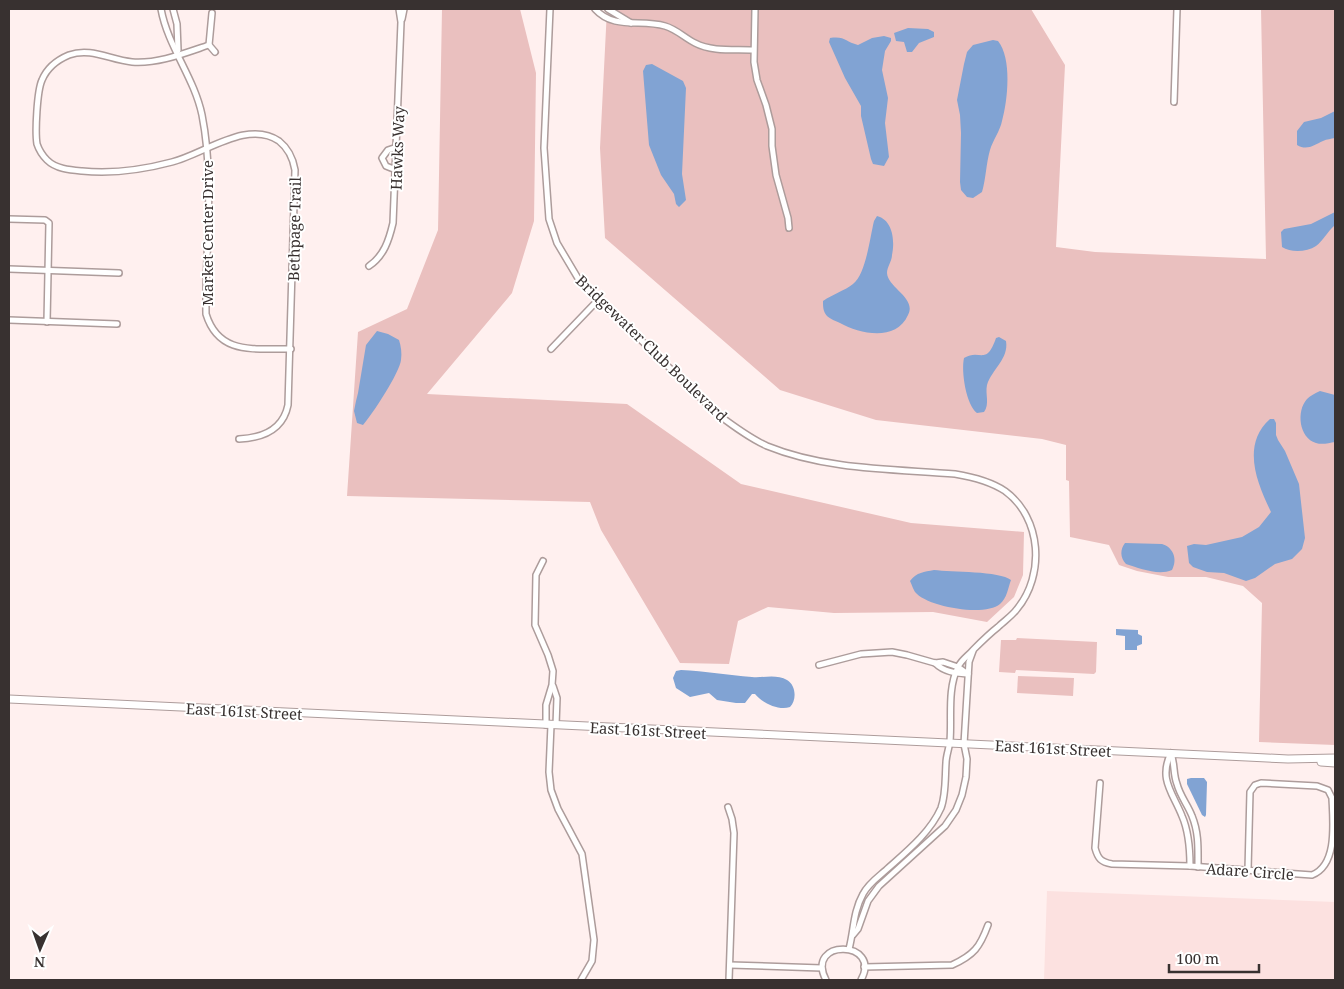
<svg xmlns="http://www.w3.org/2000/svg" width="1344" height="989" font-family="'Noto Serif',serif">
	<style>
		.built { fill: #fce1e0 }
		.green { fill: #eac0bf }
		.water { fill: #81a3d3 }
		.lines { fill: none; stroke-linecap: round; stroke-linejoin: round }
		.street-casing { stroke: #ad9c9b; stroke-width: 8 }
		.secondary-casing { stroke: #ad9c9b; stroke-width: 9 }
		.street { stroke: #fff; stroke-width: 5 }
		.secondary { stroke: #fff; stroke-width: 7 }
		.labels { text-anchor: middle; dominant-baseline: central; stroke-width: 4; stroke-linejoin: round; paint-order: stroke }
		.street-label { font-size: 15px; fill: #383130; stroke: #fff }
	</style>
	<rect width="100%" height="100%" fill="#fff0ef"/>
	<path class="built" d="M1047 891 1335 902V980H1044Z"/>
	<g class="green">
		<path d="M442 9H520L536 73 534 221 512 293 427 394 627 404 741 484 911 523 1024 532 1023 575 1014 597 987 622 933 612 834 613 768 607 738 621 729 664 680 663 601 530 590 502 347 496 358 332 407 309 438 230Z"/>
		<path d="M607 9H1031L1065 65 1056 247 1095 252 1266 259 1261 9H1335V745L1259 742 1262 603 1243 586 1206 577H1168L1137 571 1119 565 1109 545 1070 537 1069 481 1066 480V445L1042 439 876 420 780 390 605 238 600 148Z"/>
		<path d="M1017 638 1097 642 1096 672 1094 674 1016 670 1015 673 999 672 1001 640H1016Z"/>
		<path d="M1018 676 1074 678 1073 696 1017 693Z"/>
	</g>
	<g class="water">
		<path d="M908 28 928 29 934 32V37L919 43 912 52H907L904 42 896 41 894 33Z"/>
		<path d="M884 36 891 38V41L885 51 882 70 888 98 885 123 889 157 884 166 873 164 871 159 861 116V106L845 78 829 42 830 38C846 36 845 42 858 45L872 38Z"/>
		<path d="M993 40 998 41C1012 58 1008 100 1002 121 1000 131 993 140 990 150 986 164 986 178 982 192L973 198 967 197 961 190 960 182 961 133 960 115 957 100 964 64 967 52 973 45Z"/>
		<path d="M652 64 683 81 686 88 682 174 686 200 679 207 676 204 674 194 661 175 649 145 643 71 646 65Z"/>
		<path d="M1335 111V138C1331 139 1327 139 1323 141 1314 145 1307 151 1297 145V131L1304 122 1321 118Z"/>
		<path d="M1335 212V225C1327 232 1323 241 1316 246 1307 252 1291 253 1282 247L1281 232 1284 229 1311 224Z"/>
		<path d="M877 216C893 220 895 241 892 255 892 261 887 267 887 273 888 288 917 298 908 315 896 342 860 334 840 323 836 321 830 319 827 316 823 311 823 307 823 301 833 294 844 291 853 284 866 274 870 237 874 221Z"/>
		<path d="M377 331 388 334 399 340C401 346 402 353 401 360 400 372 372 415 363 425L357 423 354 411 356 401 358 393 366 345Z"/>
		<path d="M999 337 1006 341C1009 359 992 369 987 385 985 394 990 404 984 412L977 413C966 405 961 371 964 358 980 348 986 367 996 338Z"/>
		<path d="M1320 391 1335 395V442C1329 443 1322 445 1316 443 1299 438 1296 411 1307 399 1310 396 1315 393 1320 391Z"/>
		<path d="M1270 419H1274L1276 423V435L1278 440 1285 451 1299 484 1305 538 1302 549 1292 559 1275 564 1255 578 1246 581 1224 573 1207 572 1193 567 1189 563 1187 546 1194 544 1206 545 1242 537 1259 527 1271 512C1257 483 1241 445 1270 419Z"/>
		<path d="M1125 543 1162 544C1173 547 1178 559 1172 570 1158 576 1139 568 1126 564 1120 558 1120 549 1125 543Z"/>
		<path d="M934 570C951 572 1000 571 1011 580 1008 588 1007 598 1000 604 985 617 927 607 915 592 913 589 912 585 910 581 917 572 924 572 934 570Z"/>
		<path d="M1116 629 1138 630V634L1142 636V644L1137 646V650H1125V636L1116 635Z"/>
		<path d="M681 670C705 671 728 675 752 677 763 678 777 674 787 680 796 685 797 700 790 707 779 711 762 703 755 694H752L745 703H736L717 700 709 693 690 697 676 688 673 678 676 671Z"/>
		<path d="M1191 778H1204L1207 782 1206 815 1205 817 1202 815 1187 784V779Z"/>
	</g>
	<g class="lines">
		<g class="street-casing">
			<g id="street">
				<path d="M161 9C168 47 194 77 202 115 215 181 205 248 206 314 219 356 255 348 291 349"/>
				<path d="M173 9 177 24 178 50"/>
				<path d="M550 9 544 148 549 219 557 243 579 280 716 413C732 425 749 438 767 446 826 470 893 469 955 474 973 477 990 481 1005 491 1042 518 1045 575 1017 609 1012 616 1004 621 998 627 989 634 981 642 973 650 968 656 962 659 958 667 947 689 952 718 950 741 949 749 946 756 946 763 945 777 946 795 941 808 930 833 906 852 886 870 878 877 868 884 863 894 853 912 854 930 849 949"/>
				<path d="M595 9C614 30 640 19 665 26 676 29 685 38 695 43 712 52 735 49 753 50"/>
				<path d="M608 9 631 23"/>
				<path d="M755 9 754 62 757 80 766 105 772 129V146L776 175 788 218 789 228"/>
				<path d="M212 13 209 45C185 53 158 64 132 62 110 60 91 47 69 55 57 60 47 68 42 80 37 91 35 132 37 144 39 150 42 155 47 160 56 169 70 170 82 171 113 174 142 170 172 162 204 154 248 119 279 141 289 149 293 158 295 170L288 405C283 430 262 438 239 439"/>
				<path d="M402 19 404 9"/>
				<path d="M209 45 215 52"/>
				<path d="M1174 102 1177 9"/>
				<path d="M396 170 386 166 382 158 388 150 397 147"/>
				<path d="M9 219 45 220 49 223 47 322"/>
				<path d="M369 266C384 256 389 240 393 223L401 22 399 9"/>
				<path d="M9 269 119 273"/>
				<path d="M9 320 117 324"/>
				<path d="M551 349 598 300"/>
				<path d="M543 561 536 575 535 625 548 655 553 671 552 685 546 705V725"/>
				<path d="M935 663C944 672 955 673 967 674"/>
				<path d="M819 665 861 654 892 652 907 655 935 663 943 662 958 667 968 674"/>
				<path d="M553 686 557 698 556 725"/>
				<path d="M551 725 549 772 551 790 558 809 582 854 594 940 592 961 581 980"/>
				<path d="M1171 753C1175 764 1173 774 1177 784 1180 796 1188 805 1192 816 1199 833 1198 849 1198 867"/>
				<path d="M1171 753C1158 779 1173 793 1182 816 1189 832 1190 850 1190 866"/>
				<path d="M1100 783 1095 848C1098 859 1101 862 1112 864L1190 866 1312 875C1338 865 1333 822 1332 798L1328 790 1317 786 1261 783 1255 785 1250 792 1248 870"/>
				<path d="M728 807 732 819 734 833 729 980"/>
				<path d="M853 935 858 929 868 901 879 886 945 826 956 810 962 795 966 777 967 759 964 744 969 662 973 651"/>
				<path d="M730 965 822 968"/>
				<path d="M864 967 952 965C974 955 980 947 988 925"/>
				<path d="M826 980C804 938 883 940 861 980"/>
			</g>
		</g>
		<g class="secondary-casing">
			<g id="secondary">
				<path d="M9 699 1247 757 1288 759 1335 758"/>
				<path d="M1321 762 1335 763"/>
			</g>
		</g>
		<use href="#street" class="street"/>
		<use href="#secondary" class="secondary"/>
	</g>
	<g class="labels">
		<g class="street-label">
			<text transform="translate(397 148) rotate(-88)">Hawks Way</text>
			<text transform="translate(294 229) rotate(-89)">Bethpage Trail</text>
			<text transform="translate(207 233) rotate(-90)">Market Center Drive</text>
			<text transform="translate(652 348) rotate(44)">Bridgewater Club Boulevard</text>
			<text transform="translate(244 711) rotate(3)">East 161st Street</text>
			<text transform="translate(648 730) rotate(3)">East 161st Street</text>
			<text transform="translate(1053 748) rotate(3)">East 161st Street</text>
			<text transform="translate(1250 871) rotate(4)">Adare Circle</text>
		</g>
	</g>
	<rect width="1344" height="989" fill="none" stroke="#383130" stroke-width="20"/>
	<g transform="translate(40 949) rotate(182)" stroke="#ffffff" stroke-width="4" paint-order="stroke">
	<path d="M0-4L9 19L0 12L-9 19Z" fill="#383130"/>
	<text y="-8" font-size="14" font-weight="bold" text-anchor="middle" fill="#383130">N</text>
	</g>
	<path d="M1169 964v8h90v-8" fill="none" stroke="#383130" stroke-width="2.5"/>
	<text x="1176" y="964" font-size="15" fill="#383130" stroke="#ffffff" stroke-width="4" paint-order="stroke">100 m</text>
</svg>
